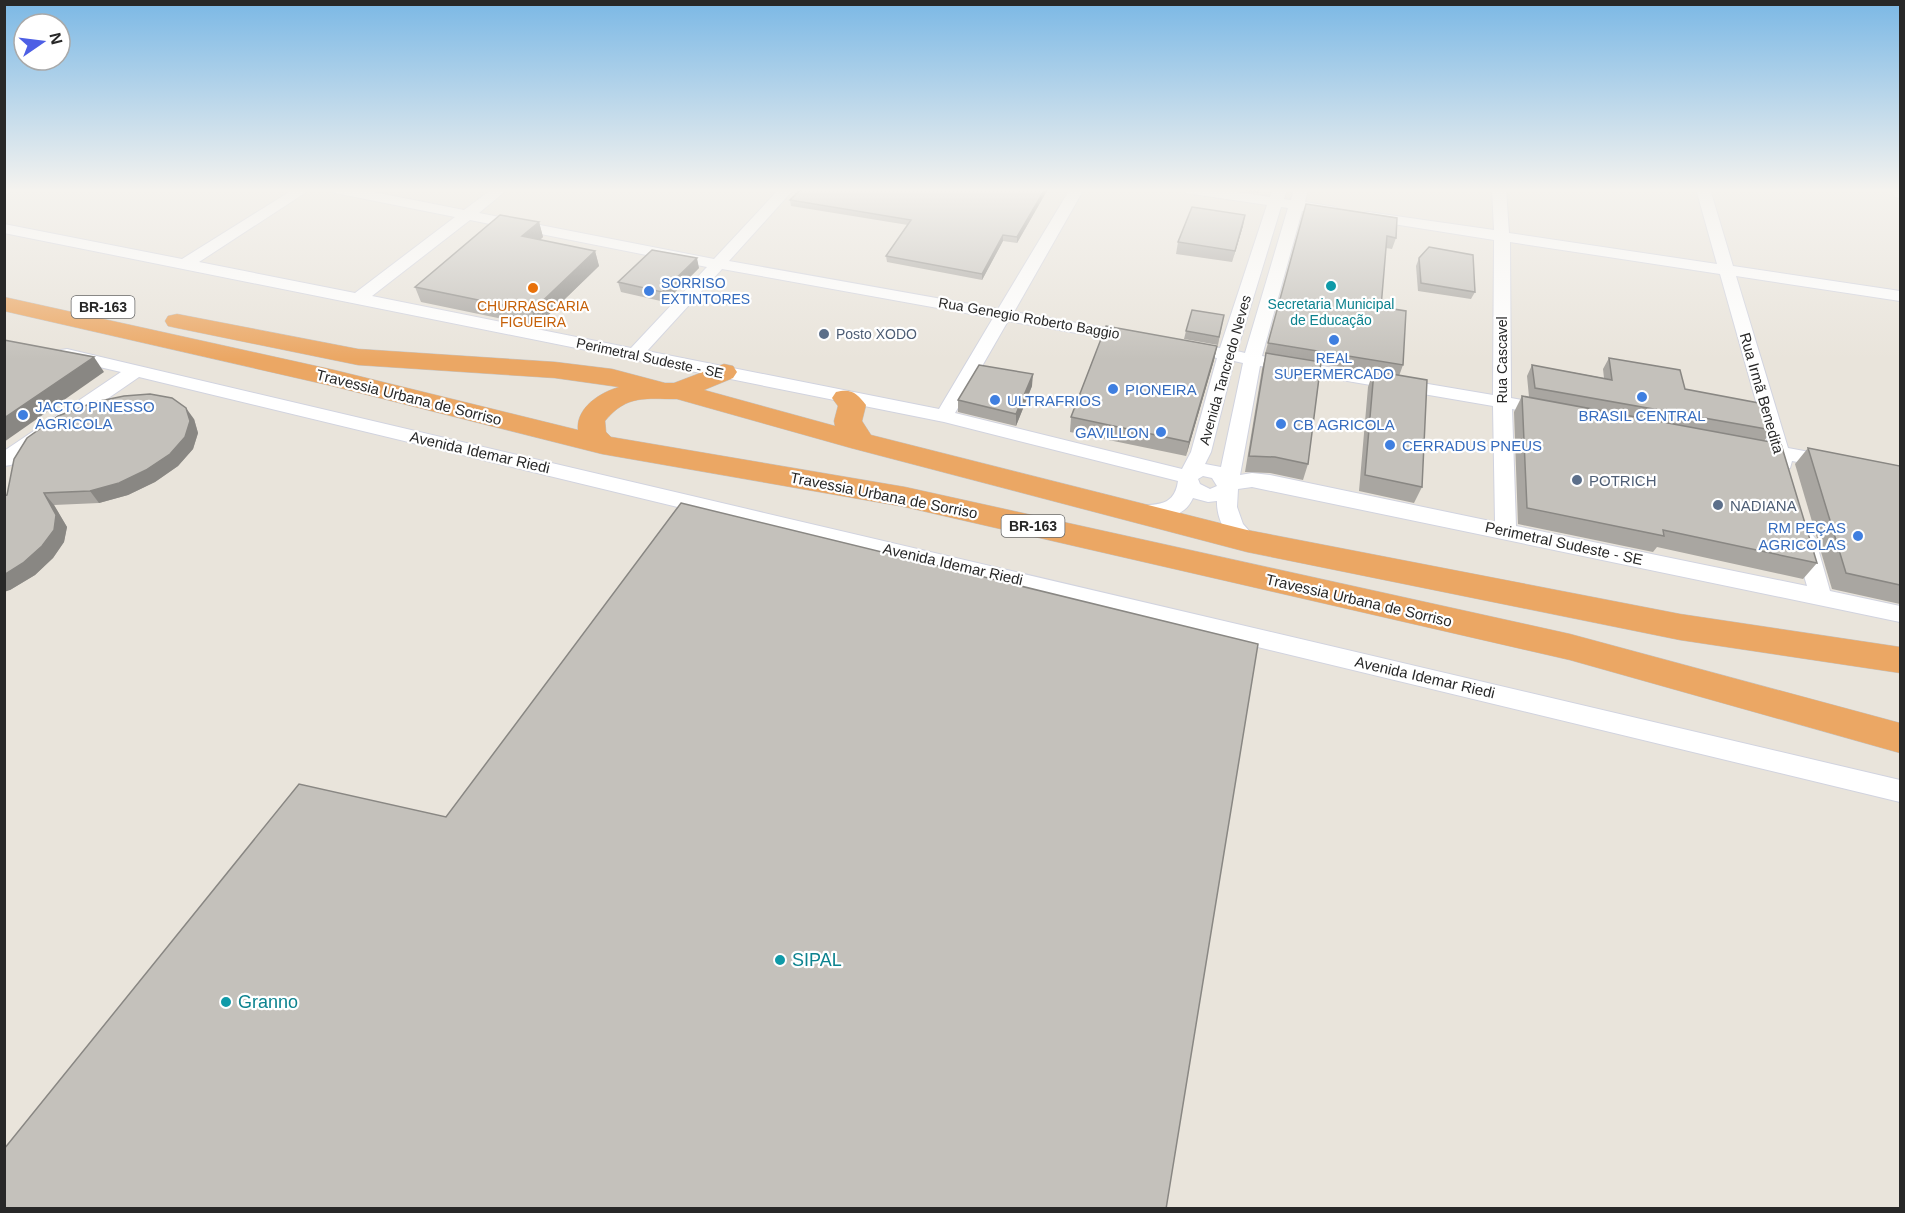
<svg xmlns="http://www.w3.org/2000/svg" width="1905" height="1213" font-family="Arial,sans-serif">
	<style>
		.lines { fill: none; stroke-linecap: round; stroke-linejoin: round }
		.minor-casing { stroke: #d1d3df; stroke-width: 2 }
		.highway-casing { stroke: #c3c3c3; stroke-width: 1 }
		.minor { fill: #fff; fill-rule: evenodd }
		.highway { fill: #eba764; fill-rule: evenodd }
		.wall { fill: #a9a6a1 }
		.shaded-wall { fill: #898783 }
		.building { fill: #c4c1bb; stroke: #898783; stroke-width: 1.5 }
		.culture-dot { fill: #0f9aa8; stroke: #fff; stroke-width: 2 }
		.food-dot { fill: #e8710a; stroke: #fff; stroke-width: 2 }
		.shop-dot { fill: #3f7fe0; stroke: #fff; stroke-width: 2 }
		.service-dot { fill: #5c6f8a; stroke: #fff; stroke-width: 2 }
		.labels { text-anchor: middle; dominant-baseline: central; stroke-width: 4.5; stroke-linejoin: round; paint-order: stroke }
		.far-shop-label { font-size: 14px; fill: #366cbe; stroke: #fff; text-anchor: start }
		.far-culture-label { font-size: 14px; fill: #0d838f; stroke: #fff }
		.far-food-label { font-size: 14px; fill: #c56008; stroke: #fff }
		.shield { fill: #fff; stroke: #686868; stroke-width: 1.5 }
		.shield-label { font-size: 14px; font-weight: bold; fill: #282828 }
		.far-street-label { font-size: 14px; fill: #282828; stroke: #fff }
		.far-service-label { font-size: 14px; fill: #4e5e75; stroke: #fff; text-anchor: start }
		.shop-label { font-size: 15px; fill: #366cbe; stroke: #fff; text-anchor: start }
		.street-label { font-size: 15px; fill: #282828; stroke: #fff }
		.service-label { font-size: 15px; fill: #4e5e75; stroke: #fff; text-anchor: start }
		.near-culture-label { font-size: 18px; fill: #0d838f; stroke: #fff; text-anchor: start }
	</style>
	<rect width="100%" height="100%" fill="#e9e4db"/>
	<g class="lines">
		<g class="minor-casing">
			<g id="minor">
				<path d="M4 189H16L4 195Z"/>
				<path d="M294 189H311L199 262 355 293 455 217 335 193 328 189H358L464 210 492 189H508L479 213 714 259 779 189H794L729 261 998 309 1070 189H1084L1014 312 1134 333 1140 334 1143 338 1140 342 1134 343 1008 321 955 413 1182 469 1191 452 1217 358 1181 352 1178 348 1181 344 1187 343 1220 348 1267 205 1186 193 1179 189H1217L1270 197 1273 189H1287L1284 199 1291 200 1294 189H1308L1305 202 1335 207 1342 211 1335 215 1302 211 1262 356 1493 395 1494 240 1368 220 1363 219 1361 216 1363 213 1368 212 1494 230 1492 189H1506L1509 233 1717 264 1696 189H1710L1733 266 1900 291V301L1736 276 1788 448 1831 456 1838 457 1841 462 1838 467 1831 468 1792 461 1790 468 1783 469 1776 468 1772 457 1747 452 1744 448 1747 444 1754 442 1768 444 1720 274 1510 242 1511 398 1555 406 1557 410 1555 414 1548 416 1512 409 1516 526 1807 586 1793 538 1797 533 1804 531 1811 533 1815 538 1830 591 1900 606V622L1252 487 1238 489 1237 507 1243 524 1258 541 1255 546C1232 553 1216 521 1217 501L1208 502 1193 498C1191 502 1188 507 1184 510 1171 520 1144 522 1129 518L1126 513 1129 508C1151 502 1174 511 1178 481L944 422 4 233V224L182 259ZM1281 207 1288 208 1245 353 1237 351ZM470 220 707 267 631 348 372 296ZM722 269 993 318 939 409 647 351ZM1234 361 1243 363 1221 467 1205 464 1211 452ZM1260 366 1493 406 1495 522 1270 475 1252 473 1240 475ZM1203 476 1212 478 1217 486 1210 489 1200 484 1198 479Z"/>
				<path d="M1891 189H1900V198L1895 197Z"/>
				<path d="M67 349 1900 780V802L139 377 11 465 4 466V451L121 372 61 358 58 354 61 350Z"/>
			</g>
		</g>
		<g class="highway-casing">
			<path id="highway" d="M4 297 334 370 578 430C576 408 599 393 619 387L555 378 358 365 177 328 168 326 165 321 168 316 177 314 358 349 555 362 612 369 665 383H674L724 364 733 366 737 372 733 378 704 390 835 426 834 421 838 406 832 398 836 392C851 388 857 393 866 405L862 421 871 435 1247 530 1680 614 1900 647V673L1680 640 1247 552 851 448 677 399C646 399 627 394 605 421L606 432 611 437 905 487 1570 634 1900 723V753L1570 660 905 507 602 454 332 386 4 311Z"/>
		</g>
		<use href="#minor" class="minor"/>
		<use href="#highway" class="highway"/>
	</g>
	<g class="wall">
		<path d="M1048 189 1017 243 1003 241 982 280 887 262 886 256 908 225 791 206 790 200Z"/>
		<path d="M1230 189H1260L1259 193Z"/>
		<path d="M1306 204 1396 238 1392 249 1386 248 1381 307 1403 365 1399 376 1422 487 1414 503 1359 491 1368 387 1373 372 1321 364 1308 464 1303 480 1270 473 1245 472 1262 369 1266 354H1265Z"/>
		<path d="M539 222 543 237 540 240 595 251 599 266 537 326 421 302 415 287Z"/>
		<path d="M1243 226 1232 262 1176 254 1178 242Z"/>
		<path d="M1419 258 1475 292 1471 299 1418 291 1416 266Z"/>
		<path d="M699 268 665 302 621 292 618 282Z"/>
		<path d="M1224 315 1218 345 1184 339 1186 331Z"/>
		<path d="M1217 346 1214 360 1186 456 1070 432 1071 417Z"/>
		<path d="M1609 358 1685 389 1772 430 1764 441 1817 563 1803 579 1657 547 1653 552 1518 524 1514 412 1522 396 1529 397 1527 376 1532 365 1604 378 1603 369Z"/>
		<path d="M1032 386 1016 426 958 412V400Z"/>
		<path d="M194 419 198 433 193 449 178 466 155 482 128 495 99 503 54 505 67 527 64 542 53 558 35 575 10 590 7 495Z"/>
		<path d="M1808 448 1900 466V604L1832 589 1795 464Z"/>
	</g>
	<g class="shaded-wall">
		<path d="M1045 189H1048L1017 243V237Z"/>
		<path d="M1245 215 1243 226 1232 262 1235 251Z"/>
		<path d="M539 222 543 237 527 251 522 236Z"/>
		<path d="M1003 235V241L982 280V274Z"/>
		<path d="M595 251 599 266 537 326 532 311Z"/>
		<path d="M697 258 699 268 665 302 662 292Z"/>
		<path d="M1217 346 1214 360 1186 456 1189 442Z"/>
		<path d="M94 357 104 372 4 442V418Z"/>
		<path d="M1033 374 1032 386 1016 426V414Z"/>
		<path d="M186 408 194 419 198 433 193 449 178 466 155 482 128 495 99 503 90 491Z"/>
		<path d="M44 493 54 505 67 527 64 542 53 558 35 575 10 590 4 592V575Z"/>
	</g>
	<g class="building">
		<path d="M801 189H1045L1017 237 1003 235 982 274 886 256 911 220 790 200Z"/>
		<path d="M1306 204 1397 218 1396 238 1387 236 1381 307 1406 311 1403 365 1268 343Z"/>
		<path d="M1192 207 1245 215 1235 251 1178 242Z"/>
		<path d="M500 215 539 222 522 236 595 251 532 311 415 287Z"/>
		<path d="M1429 247 1473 255 1475 292 1421 283 1419 258Z"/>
		<path d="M652 250 697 258 662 292 618 282Z"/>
		<path d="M1192 310 1224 315 1219 337 1186 331Z"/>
		<path d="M1106 326 1217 346 1189 442 1071 417Z"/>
		<path d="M4 340 94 357 4 418Z"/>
		<path d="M1266 353 1321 362 1308 464 1275 457 1249 456Z"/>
		<path d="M1609 358 1680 370 1685 389 1764 404 1772 430 1535 388 1532 365 1612 380Z"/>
		<path d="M979 365 1033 374 1016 414 958 400Z"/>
		<path d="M1374 371 1427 380 1422 487 1365 475Z"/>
		<path d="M150 394 172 398 186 408 190 421 185 437 170 454 146 470 119 483 90 491 44 493 56 515 54 530 42 546 23 563 4 575V496L7 495 14 459 27 438 58 416 95 402 124 396Z"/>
		<path d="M1522 396 1781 444 1817 563 1663 530 1664 536 1527 508Z"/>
		<path d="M1808 448 1900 466V585L1846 573Z"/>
		<path d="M681 503 1258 644 1166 1209H4V1149L299 784 446 817Z"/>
	</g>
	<linearGradient id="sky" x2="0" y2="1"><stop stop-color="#7bb8e5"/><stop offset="0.53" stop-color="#f5f3ef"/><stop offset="1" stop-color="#f5f3ef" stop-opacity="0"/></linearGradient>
	<rect width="1905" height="359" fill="url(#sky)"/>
	<g class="culture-dot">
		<circle cx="1331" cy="286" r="6"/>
		<circle cx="780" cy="960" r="6"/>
		<circle cx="226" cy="1002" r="6"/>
	</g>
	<circle class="food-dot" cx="533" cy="288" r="6"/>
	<g class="shop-dot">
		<circle cx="649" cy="291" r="6"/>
		<circle cx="1334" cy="340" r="6"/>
		<circle cx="1113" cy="389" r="6"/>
		<circle cx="1642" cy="397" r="6"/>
		<circle cx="995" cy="400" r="6"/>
		<circle cx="23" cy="415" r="6"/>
		<circle cx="1281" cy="424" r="6"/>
		<circle cx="1161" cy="432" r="6"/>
		<circle cx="1390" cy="445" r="6"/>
		<circle cx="1858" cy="536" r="6"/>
	</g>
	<g class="service-dot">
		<circle cx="824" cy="334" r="6"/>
		<circle cx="1577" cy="480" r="6"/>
		<circle cx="1718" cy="505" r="6"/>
	</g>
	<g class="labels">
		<g class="far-shop-label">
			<text x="661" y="283">SORRISO<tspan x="661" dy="16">EXTINTORES</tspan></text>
			<text x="1334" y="358" text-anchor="middle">REAL<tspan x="1334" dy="16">SUPERMERCADO</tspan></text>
		</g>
		<g class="far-culture-label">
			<text x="1331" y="304">Secretaria Municipal<tspan x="1331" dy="16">de Educação</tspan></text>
		</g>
		<g class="far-food-label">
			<text x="533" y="306">CHURRASCARIA<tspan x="533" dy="16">FIGUEIRA</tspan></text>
		</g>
		<g class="shield">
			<rect x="71.5" y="296" width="63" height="22" rx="4.5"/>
			<rect x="1001.5" y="515" width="63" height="22" rx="4.5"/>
		</g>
		<g class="shield-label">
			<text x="103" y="307">BR-163</text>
			<text x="1033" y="526">BR-163</text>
		</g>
		<g class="far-street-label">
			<text transform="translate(1029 318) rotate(10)">Rua Genegio Roberto Baggio</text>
			<text transform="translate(650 358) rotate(12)">Perimetral Sudeste - SE</text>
			<text transform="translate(1502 360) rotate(-90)">Rua Cascavel</text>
			<text transform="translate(1225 370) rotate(-74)">Avenida Tancredo Neves</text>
		</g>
		<g class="far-service-label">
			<text x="836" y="334">Posto XODO</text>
		</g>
		<g class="shop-label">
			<text x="1125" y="389">PIONEIRA</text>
			<text x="1007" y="400">ULTRAFRIOS</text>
			<text x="35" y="406">JACTO PINESSO<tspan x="35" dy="17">AGRICOLA</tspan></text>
			<text x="1642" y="415" text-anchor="middle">BRASIL CENTRAL</text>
			<text x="1293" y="424">CB AGRICOLA</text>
			<text x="1149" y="432" text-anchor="end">GAVILLON</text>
			<text x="1402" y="445">CERRADUS PNEUS</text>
			<text x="1846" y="527" text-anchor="end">RM PEÇAS<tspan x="1846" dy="17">AGRICOLAS</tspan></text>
		</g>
		<g class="street-label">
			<text transform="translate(1762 393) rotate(74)">Rua Irmã Benedita</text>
			<text transform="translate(409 397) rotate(14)">Travessia Urbana de Sorriso</text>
			<text transform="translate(480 452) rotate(13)">Avenida Idemar Riedi</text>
			<text transform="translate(884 495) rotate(11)">Travessia Urbana de Sorriso</text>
			<text transform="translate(1564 543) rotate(12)">Perimetral Sudeste - SE</text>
			<text transform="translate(953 564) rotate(13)">Avenida Idemar Riedi</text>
			<text transform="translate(1359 600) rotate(13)">Travessia Urbana de Sorriso</text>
			<text transform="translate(1425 677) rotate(13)">Avenida Idemar Riedi</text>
		</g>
		<g class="service-label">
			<text x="1589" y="480">POTRICH</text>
			<text x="1730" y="505">NADIANA</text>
		</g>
		<g class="near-culture-label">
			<text x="792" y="960">SIPAL</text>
			<text x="238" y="1002">Granno</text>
		</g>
	</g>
	<rect width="1905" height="1213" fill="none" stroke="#282828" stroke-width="12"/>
	<g transform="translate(42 42) rotate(76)"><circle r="28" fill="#ffffff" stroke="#a9a9a9" stroke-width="1.5"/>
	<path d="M0-4.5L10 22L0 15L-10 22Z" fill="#4d5fe5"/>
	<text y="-9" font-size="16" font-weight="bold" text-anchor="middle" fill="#282828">N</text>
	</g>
</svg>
